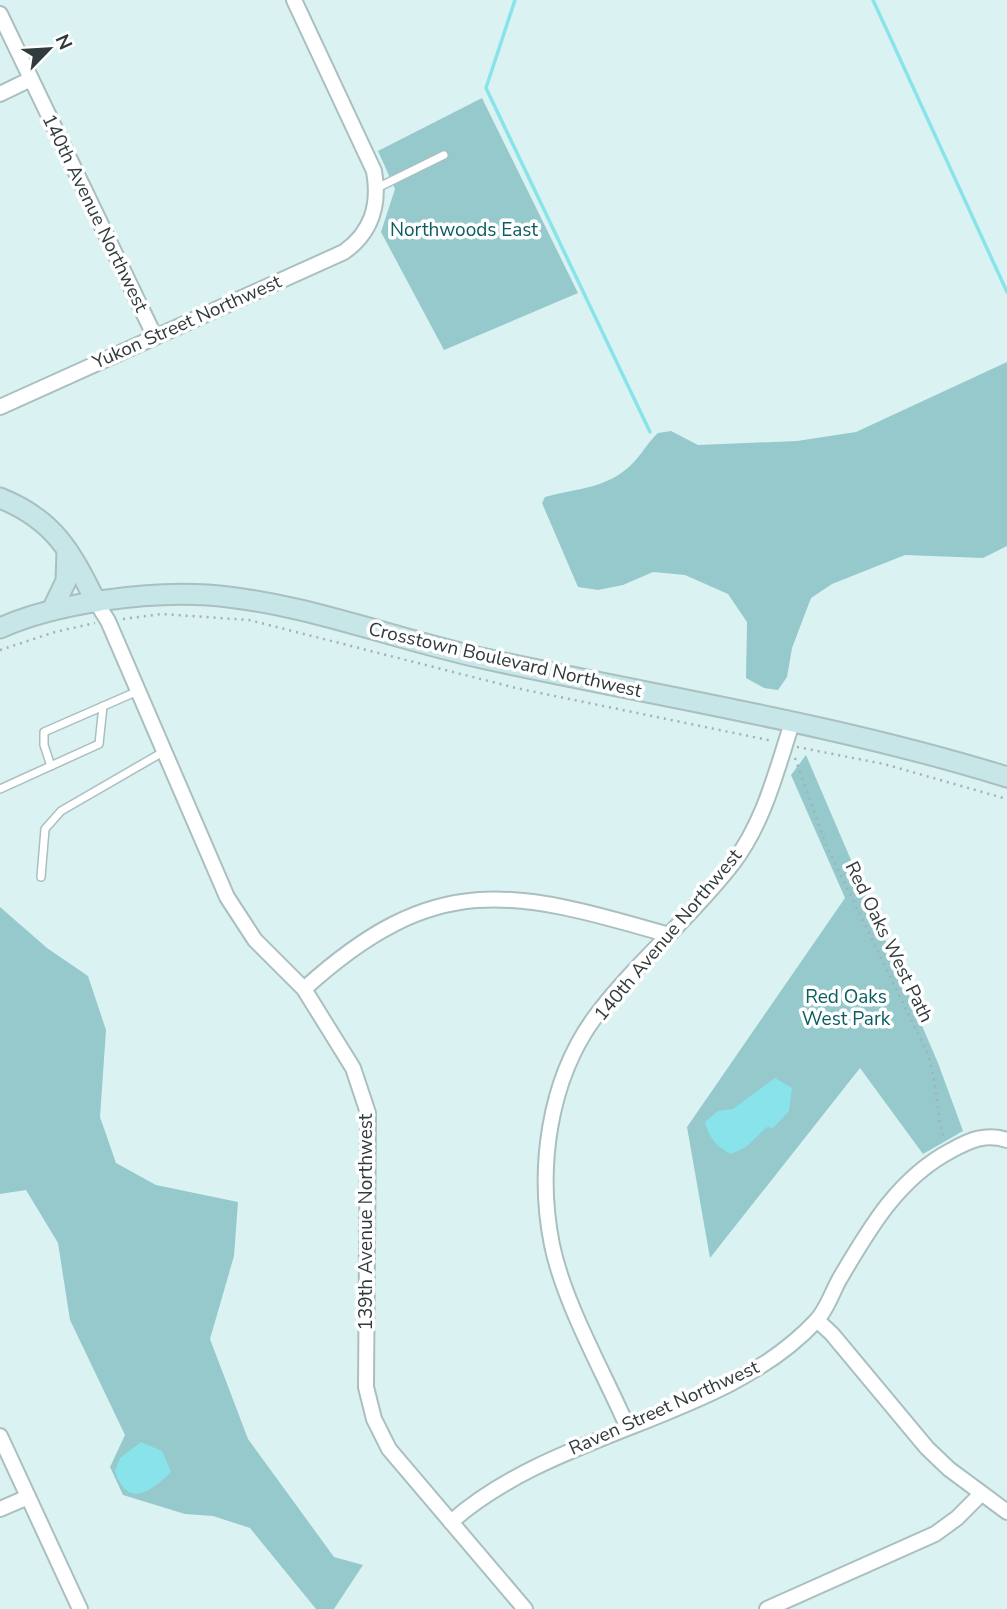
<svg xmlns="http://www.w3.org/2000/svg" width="1007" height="1609" font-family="'Nunito Sans',sans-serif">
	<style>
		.green { fill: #95c9cc }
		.water { fill: #88e4ea }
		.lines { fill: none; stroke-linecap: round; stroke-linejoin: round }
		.stream { stroke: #88e4ea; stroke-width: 3.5 }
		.lane-casing { stroke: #a9bfc0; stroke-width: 10 }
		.street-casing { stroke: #a9bfc0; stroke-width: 18 }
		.secondary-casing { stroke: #a9bfc0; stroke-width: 23 }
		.path { stroke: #a0b3b4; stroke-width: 2.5; stroke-dasharray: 2 5; stroke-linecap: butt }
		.lane { stroke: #fff; stroke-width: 7 }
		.street { stroke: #fff; stroke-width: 14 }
		.secondary { stroke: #c6e6e8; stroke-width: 19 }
		.labels { text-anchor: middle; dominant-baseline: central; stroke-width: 7; stroke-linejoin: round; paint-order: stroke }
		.street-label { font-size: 19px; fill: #323b3c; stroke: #fff }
		.park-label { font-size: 19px; fill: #0c5d62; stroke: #fff }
	</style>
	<rect width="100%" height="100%" fill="#dbf2f3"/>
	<g class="green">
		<path d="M482 98 578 293 444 350 381 232 395 189 378 151Z"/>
		<path d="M1007 362V546L983 558 905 555 832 584 811 598 792 648 787 677 778 690 764 688 746 678 747 622 728 594 685 575 653 572 623 585 598 590 578 587 542 503 545 497C577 488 608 489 633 463 642 454 648 442 658 433L671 431 698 445 797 441 856 432Z"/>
		<path d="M806 755 938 1063 963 1131 923 1154 860 1068 710 1258 687 1127 845 898 791 775Z"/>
		<path d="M0 907 47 948 88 976 106 1030 100 1117 116 1163 156 1185 238 1202 234 1256 210 1339 248 1439 334 1557 363 1565 334 1609H316L250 1528 213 1516 185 1514 123 1495 110 1467 125 1435 70 1320 58 1243 26 1190 0 1194Z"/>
	</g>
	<g class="water">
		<path d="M775 1078 792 1088 789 1111 773 1128 767 1127 746 1147 731 1154C716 1146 710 1139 705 1122L718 1111 733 1109Z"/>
		<path d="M141 1442 162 1451 171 1472C151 1492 127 1509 115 1471L120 1458Z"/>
	</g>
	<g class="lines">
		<g class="stream">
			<path d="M515 0 486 88 650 432"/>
			<path d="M873 0 1007 292"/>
		</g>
		<g class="lane-casing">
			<g id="lane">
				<path d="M377 188 444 155"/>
				<path d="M51 766 44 745V732L138 691"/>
				<path d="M0 789 99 744 103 706"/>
				<path d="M41 877 45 829 61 811 163 752"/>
			</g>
		</g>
		<g class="street-casing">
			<g id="street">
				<path d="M0 14 155 337"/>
				<path d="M0 94 31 79"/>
				<path d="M0 407 344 252C372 232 380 205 374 171L294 0"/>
				<path d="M96 602 108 621 227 897 255 940 304 989 353 1068 368 1113 366 1387 374 1419 389 1449 525 1609"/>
				<path d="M304 989C435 870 511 889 669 935"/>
				<path d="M817 1320 832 1334 927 1448 949 1469 1007 1512"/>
				<path d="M627 1426C603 1371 564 1303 552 1245 537 1170 548 1081 595 1017 636 962 691 918 733 863 764 822 776 772 792 723"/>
				<path d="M0 1436 80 1609"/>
				<path d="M0 1509 28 1497"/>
				<path d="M451 1522C556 1429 724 1420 816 1321 826 1311 832 1293 839 1280 869 1229 898 1178 952 1150 970 1140 986 1133 1007 1140"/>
				<path d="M767 1609 935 1534 957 1518 981 1494"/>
			</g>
		</g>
		<g class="secondary-casing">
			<g id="secondary">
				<path d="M0 498C55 520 71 552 96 602"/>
				<path d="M52 610 66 581 67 550"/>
				<path d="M0 628C56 603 146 591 208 595 302 602 393 639 486 659 660 697 837 724 1007 777"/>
			</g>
		</g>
		<g class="path">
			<path d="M123 619 162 614 249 620 516 688 773 741"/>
			<path d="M0 650 55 632 95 623"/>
			<path d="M797 747 884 764 1007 799"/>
			<path d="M795 758 826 845 926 1050C937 1079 936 1110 944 1140"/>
		</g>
		<use href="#lane" class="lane"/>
		<use href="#street" class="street"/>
		<use href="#secondary" class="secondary"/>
	</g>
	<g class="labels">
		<g class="street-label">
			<text transform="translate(95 213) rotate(64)">140th Avenue Northwest</text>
			<text transform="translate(187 322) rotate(-24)">Yukon Street Northwest</text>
			<text transform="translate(505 660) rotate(13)">Crosstown Boulevard Northwest</text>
			<text transform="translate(668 935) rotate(-50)">140th Avenue Northwest</text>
			<text transform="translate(889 942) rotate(64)">Red Oaks West Path</text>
			<text transform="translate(366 1222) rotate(-90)">139th Avenue Northwest</text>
			<text transform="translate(664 1408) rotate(-24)">Raven Street Northwest</text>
		</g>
		<g class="park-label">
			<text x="464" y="230">Northwoods East</text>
			<text x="846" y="997">Red Oaks<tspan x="846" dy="22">West Park</tspan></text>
		</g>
	</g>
	<g transform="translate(49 49) rotate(65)" stroke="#ffffff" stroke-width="5" paint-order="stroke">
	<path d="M0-5L12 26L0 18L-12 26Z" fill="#323b3c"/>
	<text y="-10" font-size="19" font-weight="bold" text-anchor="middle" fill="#323b3c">N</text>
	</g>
</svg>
